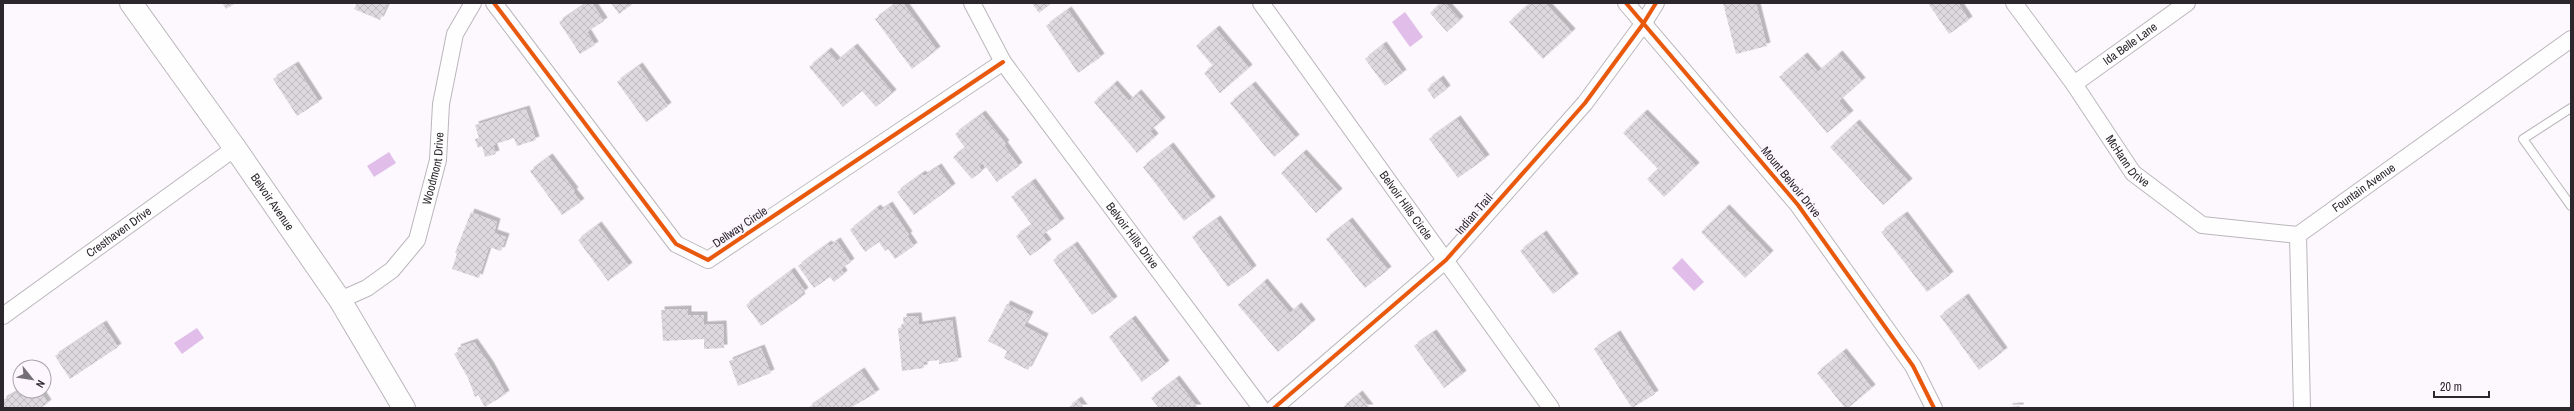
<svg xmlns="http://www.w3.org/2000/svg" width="2574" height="411" font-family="'Archivo Narrow',sans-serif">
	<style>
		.water { fill: #e1bee9 }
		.building { fill: url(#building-cross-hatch); filter: url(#shadow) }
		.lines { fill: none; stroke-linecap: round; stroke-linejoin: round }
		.lane-casing { stroke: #bab7bb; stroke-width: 10 }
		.street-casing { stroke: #bab7bb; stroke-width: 18 }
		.secondary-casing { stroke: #bab7bb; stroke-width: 24 }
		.lane { stroke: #fffeff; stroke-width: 8 }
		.street { stroke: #fffeff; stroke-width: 16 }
		.secondary { stroke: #fffeff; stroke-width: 22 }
		.cycleway-casing { stroke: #fdf6ff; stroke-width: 6 }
		.cycleway { stroke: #e8590c; stroke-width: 4 }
		.labels { text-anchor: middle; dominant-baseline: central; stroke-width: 3.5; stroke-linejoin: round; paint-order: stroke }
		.street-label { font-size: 12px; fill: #2b272c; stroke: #fdf6ff }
	</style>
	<defs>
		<pattern id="building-cross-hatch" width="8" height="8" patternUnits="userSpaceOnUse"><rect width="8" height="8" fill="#ddd9de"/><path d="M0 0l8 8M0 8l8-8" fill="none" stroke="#bebabf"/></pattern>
		<filter id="shadow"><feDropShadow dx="3.5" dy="-3.5" stdDeviation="0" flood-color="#0004"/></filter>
	</defs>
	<rect width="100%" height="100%" fill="#fcf8fd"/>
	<g class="water">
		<path d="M1405 12 1423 37 1410 47 1392 22Z"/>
		<path d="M389 152 396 163 374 177 367 166Z"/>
		<path d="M1682 258 1704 282 1694 291 1672 268Z"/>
		<path d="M197 328 204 338 182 354 174 343Z"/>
	</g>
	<g class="building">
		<path d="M222 3H236L226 9Z"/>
		<path d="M357 3H388L380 20 354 9Z"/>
		<path d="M587 3H592L604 21 587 32 595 45 580 54 559 22Z"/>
		<path d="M611 3H634L619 14Z"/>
		<path d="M897 3H903L937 50 912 69 875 19Z"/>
		<path d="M1032 3H1052L1039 13Z"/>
		<path d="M1441 3H1445L1460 20 1447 32 1430 13Z"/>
		<path d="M1530 3H1545L1572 32 1543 59 1509 22Z"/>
		<path d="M1723 3H1756L1767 46 1736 54Z"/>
		<path d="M1928 3H1958L1969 20 1949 34Z"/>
		<path d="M1068 10 1101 57 1078 73 1046 26Z"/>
		<path d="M1216 29 1249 68 1220 93 1204 73 1213 66 1196 46Z"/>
		<path d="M1383 45 1403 73 1385 86 1365 59Z"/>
		<path d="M854 47 893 93 876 107 862 91 843 107 809 67 828 51 837 61Z"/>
		<path d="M1839 54 1862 81 1839 101 1850 114 1827 133 1779 77 1804 56 1818 72Z"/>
		<path d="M295 65 319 102 297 116 273 79Z"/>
		<path d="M639 66 668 106 646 122 617 82Z"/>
		<path d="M1440 79 1447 89 1434 99 1427 89Z"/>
		<path d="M1114 84 1129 101 1138 93 1162 121 1150 131 1155 137 1137 153 1094 102Z"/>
		<path d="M1252 85 1296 138 1274 157 1230 103Z"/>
		<path d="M526 109 536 140 517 146 514 138 493 145 496 154 485 157 482 146 478 148 475 139 479 138 475 125Z"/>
		<path d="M1644 113 1696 166 1664 197 1647 179 1658 169 1623 133Z"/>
		<path d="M982 114 1006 144 1004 145 1019 166 997 182 983 163 979 166 982 171 972 179 953 157 965 148 955 134Z"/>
		<path d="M1457 119 1486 158 1458 178 1429 139Z"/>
		<path d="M1856 123 1909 182 1883 205 1830 147Z"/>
		<path d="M1170 146 1212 200 1184 221 1143 167Z"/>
		<path d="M1303 153 1339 192 1316 213 1281 173Z"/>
		<path d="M549 157 575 191 573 192 581 202 562 215 530 171Z"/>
		<path d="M938 167 952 187 914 215 897 192 922 174 924 176Z"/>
		<path d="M1032 182 1061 222 1042 235 1048 243 1030 256 1016 236 1032 225 1011 197Z"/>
		<path d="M889 205 909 235 907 236 914 246 895 259 888 249 885 251 879 242 865 252 850 230 877 208 880 211Z"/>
		<path d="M1726 208 1770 254 1745 278 1701 232Z"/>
		<path d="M471 212 497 222 494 233 506 237 501 251 489 247 479 278 452 269 457 254 455 253Z"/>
		<path d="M1904 215 1950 275 1927 292 1881 232Z"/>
		<path d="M1217 219 1253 269 1228 287 1192 237Z"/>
		<path d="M1349 221 1388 270 1365 288 1326 239Z"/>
		<path d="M598 225 629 266 608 281 578 240Z"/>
		<path d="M1543 234 1575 277 1553 294 1520 251Z"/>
		<path d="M837 241 851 262 841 269 844 274 834 282 830 277 814 288 798 266 828 244 830 246Z"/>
		<path d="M1074 245 1114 300 1092 315 1053 260Z"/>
		<path d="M791 271 805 291 800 295 802 297 761 326 746 305Z"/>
		<path d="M1264 282 1290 313 1298 306 1312 323 1278 352 1238 305Z"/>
		<path d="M1965 297 2004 351 1979 370 1940 316Z"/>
		<path d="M1007 304 1030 315 1024 326 1045 337 1028 370 1004 358 1007 351 988 341Z"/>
		<path d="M688 309V315H704V325L723 324 724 348 704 349V339L663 341 661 310Z"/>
		<path d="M918 316 919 325 952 320 958 361 939 364V360L923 362 924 368 902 371 898 328 904 327 903 317Z"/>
		<path d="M1132 319 1166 364 1142 382 1109 337Z"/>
		<path d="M103 324 118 347 70 379 55 356Z"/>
		<path d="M1433 333 1463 374 1444 388 1414 346Z"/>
		<path d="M1617 334 1655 394 1632 408 1594 349Z"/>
		<path d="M474 342 490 365 506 394 485 407 478 395 475 397 468 378 454 354 459 351 457 348Z"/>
		<path d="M761 348 771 373 738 386 729 361Z"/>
		<path d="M1843 352 1872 388 1848 408H1845L1817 373Z"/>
		<path d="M861 371 876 393 850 408H808Z"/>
		<path d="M1176 379 1198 408H1159L1151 398Z"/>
		<path d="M20 390 40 391 48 403 41 408H3V400Z"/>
		<path d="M1359 394 1370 408H1342Z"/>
		<path d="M1078 400 1084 408H1068Z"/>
		<path d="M2020 406V408H2009V407Z"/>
	</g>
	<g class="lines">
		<g class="lane-casing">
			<path id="lane" d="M2571 108 2523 139 2571 206"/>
		</g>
		<g class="street-casing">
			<g id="street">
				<path d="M494 3 676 244 708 260 1003 62"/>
				<path id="s1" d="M972 3 1003 62 1261 408"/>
				<path id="s2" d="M1261 3 1551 408"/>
				<path d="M1626 3 1798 205 1913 366 1934 408"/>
				<path id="s3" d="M2014 3 2074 84 2133 173 2202 225 2298 235"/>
				<path id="s4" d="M2074 84 2187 3"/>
				<path id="s5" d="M340 300 367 288 392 270 417 240 438 160 441 104 455 34 473 3"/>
				<path id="s6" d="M3 316 235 148"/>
				<path d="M1274 408 1446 260 1585 103 1643 24 1656 3"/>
				<path id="s7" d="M2302 408 2298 235 2571 39"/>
			</g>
		</g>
		<g class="secondary-casing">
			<g id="secondary">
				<path id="s8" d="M131 3 235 148 340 300 404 408"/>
			</g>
		</g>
		<use href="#lane" class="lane"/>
		<use href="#street" class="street"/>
		<use href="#secondary" class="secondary"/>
		<g class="cycleway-casing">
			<g id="cycleway">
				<path d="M494 3 676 244 708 260 1003 62"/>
				<path d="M1626 3 1798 205 1913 366 1934 408"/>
				<path d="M1274 408 1446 260 1585 103 1643 24 1656 3"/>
			</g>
		</g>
		<use href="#cycleway" class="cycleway"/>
	</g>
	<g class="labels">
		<g class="street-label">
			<text stroke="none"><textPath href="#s4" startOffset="69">Ida Belle Lane</textPath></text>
			<text stroke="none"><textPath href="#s3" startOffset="195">McHann Drive</textPath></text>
			<text stroke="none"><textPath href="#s5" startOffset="173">Woodmont Drive</textPath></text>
			<text transform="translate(1791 182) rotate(51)">Mount Belvoir Drive</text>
			<text stroke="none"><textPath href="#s7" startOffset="254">Fountain Avenue</textPath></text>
			<text stroke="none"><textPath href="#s8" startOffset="244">Belvoir Avenue</textPath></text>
			<text stroke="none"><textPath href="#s2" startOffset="249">Belvoir Hills Circle</textPath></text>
			<text transform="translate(1474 214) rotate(-49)">Indian Trail</text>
			<text transform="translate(740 227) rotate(-34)">Dellway Circle</text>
			<text stroke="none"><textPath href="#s6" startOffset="143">Cresthaven Drive</textPath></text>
			<text stroke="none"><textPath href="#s1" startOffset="283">Belvoir Hills Drive</textPath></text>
		</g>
	</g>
	<rect width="2574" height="411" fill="none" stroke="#2b272c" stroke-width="8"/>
	<g transform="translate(32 379) rotate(120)"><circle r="19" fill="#fdf6ff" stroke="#a9a3ab"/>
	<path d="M0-3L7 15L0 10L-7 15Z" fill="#747075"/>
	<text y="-6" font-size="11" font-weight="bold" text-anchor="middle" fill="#2b272c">N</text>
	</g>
	<path d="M2434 391v6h55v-6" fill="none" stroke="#2b272c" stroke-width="2"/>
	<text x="2440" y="391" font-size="12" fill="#2b272c" stroke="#fdf6ff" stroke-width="3" paint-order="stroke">20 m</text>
</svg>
